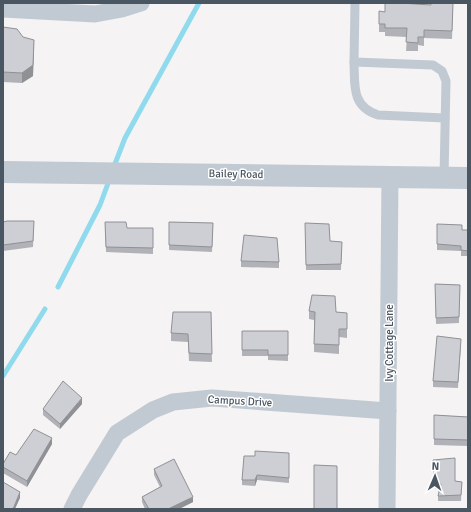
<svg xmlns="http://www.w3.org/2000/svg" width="471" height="512" font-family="Signika,sans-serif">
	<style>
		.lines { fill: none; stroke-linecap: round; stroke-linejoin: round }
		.stream { stroke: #90daee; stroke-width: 5 }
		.service { stroke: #c1cad2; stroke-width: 9 }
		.minor { stroke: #c1cad2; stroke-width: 17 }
		.tertiary { stroke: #c1cad2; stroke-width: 22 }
		.wall { fill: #b0b2b7 }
		.shaded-wall { fill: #909195 }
		.building { fill: #cdcfd5; stroke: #909195 }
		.labels { text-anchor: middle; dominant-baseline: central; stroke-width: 3; stroke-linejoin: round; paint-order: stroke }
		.street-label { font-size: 11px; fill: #4a5661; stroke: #fff }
	</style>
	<rect width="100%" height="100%" fill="#f5f3f3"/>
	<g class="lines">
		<g class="stream">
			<path d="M113 169 125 138 199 3"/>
			<path d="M58 287 100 205 110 178"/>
			<path d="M3 376 45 309"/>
		</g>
		<g class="service">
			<path d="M355 3 354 62 433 65 442 71 446 81 444 177"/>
			<path d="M354 62C355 85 351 106 378 115L445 118"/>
		</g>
		<g class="minor">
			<path d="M3 9 95 14 122 9 141 3"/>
			<path d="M72 509 79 495 117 433 153 410 173 402 212 398 388 411"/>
			<path d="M387 509 390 176"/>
		</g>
		<path class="tertiary" d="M3 172 468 178"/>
	</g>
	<g class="wall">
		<path d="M401 3 431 5V3H453L452 39 424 38V46L418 45V51H406L407 37 385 36V32H379V24L385 12Z"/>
		<path d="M3 27 23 37 34 51 33 76 22 83 3 82Z"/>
		<path d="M3 222 34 227 33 247 3 251Z"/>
		<path d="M105 222 127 228H153V254L106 252Z"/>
		<path d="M169 222 213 223 212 252 169 250Z"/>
		<path d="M305 223 330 241 342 242 341 270H306Z"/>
		<path d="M437 224 462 230H468V256H461V251L437 250Z"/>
		<path d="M241 261 279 262V268L241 267Z"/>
		<path d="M435 284 460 285 459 323 436 324Z"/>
		<path d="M309 311 347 313V338L339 337V354L314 352V320L309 319Z"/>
		<path d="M211 312 212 362 189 361 188 342 171 341V333Z"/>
		<path d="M242 331 288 355V361L268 360V356H242Z"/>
		<path d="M461 345 458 388 433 387V381Z"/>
		<path d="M82 404 60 429 43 415V409Z"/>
		<path d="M434 415 468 417V446L434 445Z"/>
		<path d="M52 444 27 487 3 473V464L16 455Z"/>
		<path d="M289 453V483L257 480 255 486 242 485V480L255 456Z"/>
		<path d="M433 460 455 481 462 482 461 501H438V496L439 489H435Z"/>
		<path d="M154 469 193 502 179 509H145L142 502V497L160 487 154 475Z"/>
	</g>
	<g class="shaded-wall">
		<path d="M34 40 33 76 22 83V73Z"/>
		<path d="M82 398V404L60 429V424Z"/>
		<path d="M52 438V444L27 487V481Z"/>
		<path d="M257 475V480L255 486V480Z"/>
		<path d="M20 492V498L15 509H13Z"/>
		<path d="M193 497V502L179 509H168Z"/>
	</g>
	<g class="building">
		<path d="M385 3H400L431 5V3H453L452 31 424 30V37H418V43L406 42 407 28H385V24H379V11L385 12Z"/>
		<path d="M3 27 17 29 23 37 34 40 33 65 22 73 3 72Z"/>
		<path d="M7 221H34L33 241 3 245V222Z"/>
		<path d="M105 222H126L127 228H153V248L106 247Z"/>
		<path d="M169 222 213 223 212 247 169 245Z"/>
		<path d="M305 223 329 224 330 241 342 242 341 264 306 265Z"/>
		<path d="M437 224 462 225V230H468V251L461 250V246L437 244Z"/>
		<path d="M244 235 277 238 279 262 241 261Z"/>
		<path d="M435 284 460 285 459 317 436 318Z"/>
		<path d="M312 295 335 296 336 312 347 313V329H339V345L314 344 315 312 309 311Z"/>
		<path d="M173 312H211L212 354 189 353 188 334 171 333Z"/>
		<path d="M242 331H288V355H268V350H242Z"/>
		<path d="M437 336 461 339 458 382 433 381Z"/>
		<path d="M63 381 82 398 60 424 43 409Z"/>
		<path d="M434 415 468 417V440L434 439Z"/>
		<path d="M34 429 52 438 27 481 3 467V464L10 452 16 455Z"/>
		<path d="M255 451 289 453V478L257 475 255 480H242L244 456H255Z"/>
		<path d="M455 458V481L462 482 461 495 438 496 441 484 435 483 433 460Z"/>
		<path d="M174 459 193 497 168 509H149L142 497 162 486 154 469Z"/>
		<path d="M314 465 337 466V509H314Z"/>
		<path d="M3 482 20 492 13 509H3Z"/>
	</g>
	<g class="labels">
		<g class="street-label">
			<text transform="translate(236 174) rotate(1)">Bailey Road</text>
			<text transform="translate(389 343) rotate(-90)">Ivy Cottage Lane</text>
			<text transform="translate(240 401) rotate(3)">Campus Drive</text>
		</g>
	</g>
	<rect width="471" height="512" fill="none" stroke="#4a5661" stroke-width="8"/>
	<g transform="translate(435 476) rotate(2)" stroke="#ffffff" stroke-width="3" paint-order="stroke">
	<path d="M0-3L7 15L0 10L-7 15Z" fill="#4a5661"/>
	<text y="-6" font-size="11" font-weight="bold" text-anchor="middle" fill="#4a5661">N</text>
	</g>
</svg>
